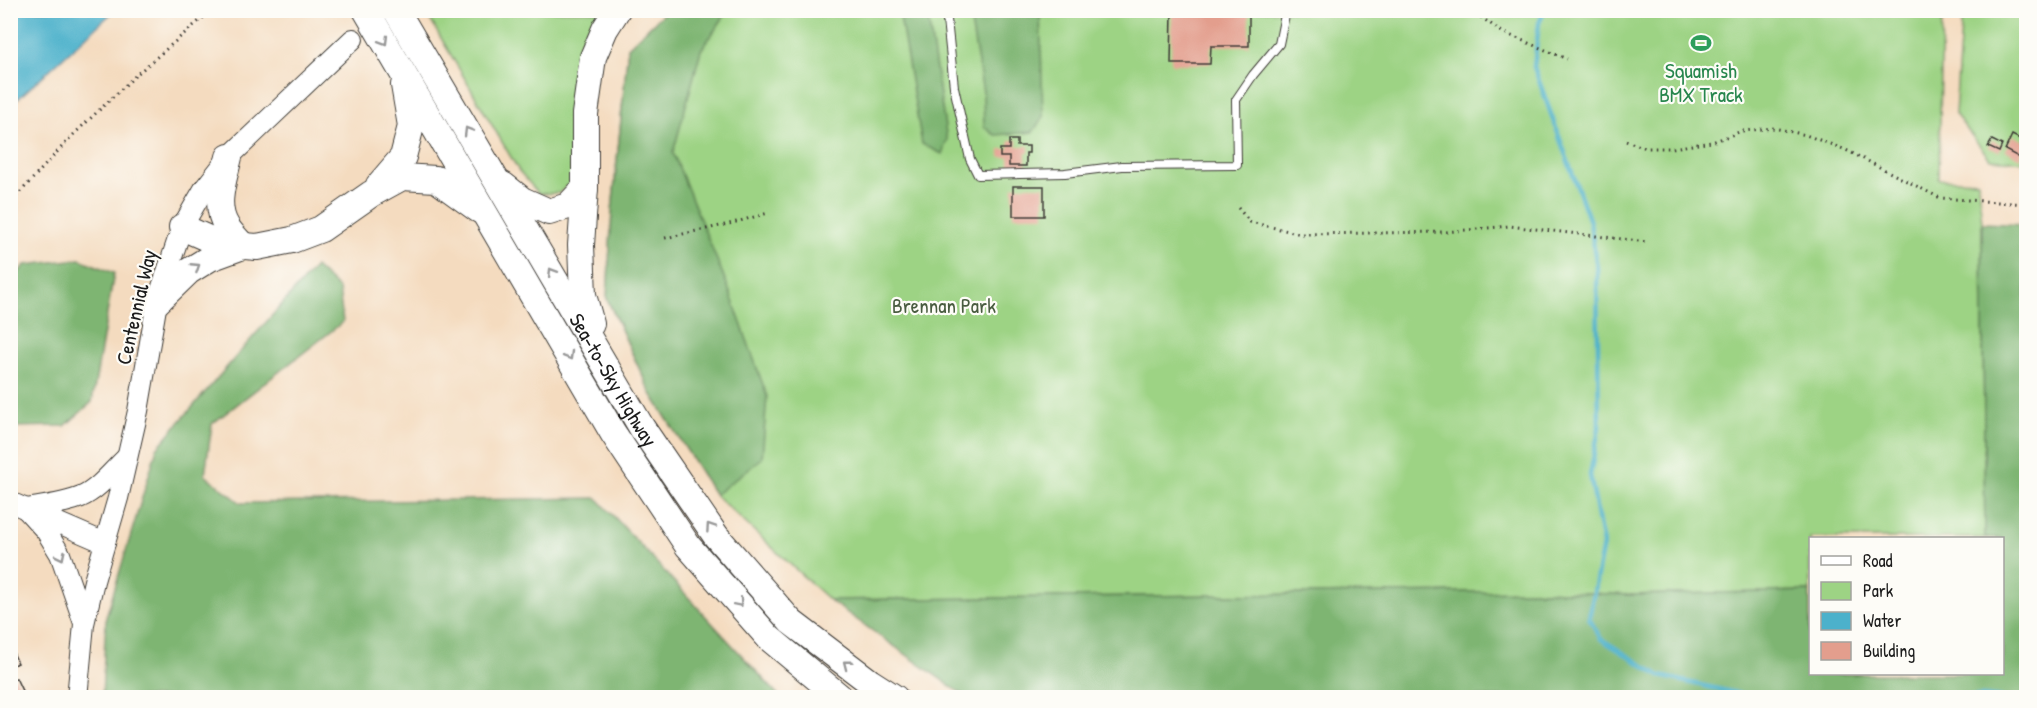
<svg xmlns="http://www.w3.org/2000/svg" width="2037" height="708" font-family="'Patrick Hand',sans-serif">
	<style>
		.green { fill: #9dd384; stroke: #5c7850; stroke-width: 1.5 }
		.forest { fill: #7eb572; stroke: #4d6847; stroke-width: 1.5 }
		.water { fill: #4cb1cb; stroke: #346674; stroke-width: 1.5 }
		.lines { fill: none; stroke-linecap: round; stroke-linejoin: round }
		.stream { stroke: #4cb1cb; stroke-width: 4.5 }
		.building { fill: #e39e8d }
		.service-casing { stroke: #3c3934; stroke-width: 10 }
		.tertiary-casing { stroke: #3c3934; stroke-width: 22 }
		.trunk-casing { stroke: #3c3934; stroke-width: 28 }
		.path { stroke: #3c3934; stroke-width: 3; stroke-dasharray: 1.5 4.5; stroke-linecap: butt }
		.service { stroke: #fff; stroke-width: 8 }
		.tertiary { stroke: #fff; stroke-width: 20 }
		.trunk { stroke: #fff; stroke-width: 26 }
		.oneway { stroke: #999 }
		.labels { text-anchor: middle; dominant-baseline: central; stroke-width: 4.5; stroke-linejoin: round; paint-order: stroke }
		.leisure-label { font-size: 21px; fill: #27864d; stroke: #fdfcf7 }
		.park-label { font-size: 21px; fill: #495c40; stroke: #fdfcf7 }
		.street-label { font-size: 21px; fill: #1c1c1c; stroke: #fdfcf7 }
	</style>
	<rect width="100%" height="100%" fill="#fdfcf7"/>
	<filter id="ink" filterUnits="userSpaceOnUse"><feTurbulence type="fractalNoise" baseFrequency=".0167" numOctaves="2"/><feDisplacementMap in="SourceGraphic" scale="12" xChannelSelector="R" yChannelSelector="G"/><feConvolveMatrix kernelMatrix="1 2 1 2 8 2 1 2 1" color-interpolation-filters="sRGB"/></filter>
	<filter id="wash" filterUnits="userSpaceOnUse"><feTurbulence type="fractalNoise" baseFrequency=".008" numOctaves="4" result="noise"/><feDisplacementMap in="SourceGraphic" scale="24" xChannelSelector="R" yChannelSelector="G"/><feGaussianBlur stdDeviation="1.35" result="paint"/><feColorMatrix in="noise" values="0 0 0 0 0 0 0 0 0 0 0 0 0 0 0 0 0 1.4 0 .05"/><feComposite in="paint" operator="in"/></filter>
	<g filter="url(#wash)">
		<rect width="100%" height="100%" fill="#f4dbbf"/>
		<g class="green">
			<path d="M425 11H602C562 47 571 132 572 182L559 193 539 194 519 171Z"/>
			<path d="M666 11H1942L1939 179 1978 181 1982 223 1985 538H1810V591L1630 595 1542 591 829 600 715 495 650 392 607 299 612 212 628 47Z"/>
			<path d="M1962 11H2026V162L1990 159 1955 114Z"/>
		</g>
		<g class="forest">
			<path d="M666 11H728L701 50 673 153 728 287 767 396 762 458 715 495 650 392 607 298 612 212 628 47Z"/>
			<path d="M899 11H927L947 140 942 154 922 144Z"/>
			<path d="M969 11H1040L1043 117 1033 132 995 135 984 127 983 92Z"/>
			<path d="M1982 223 2026 225V697H966L829 600 1542 591 1630 595 1810 591V674H2002V538H1985Z"/>
			<path d="M80 259 114 273 92 402 65 426 15 427 10 422 11 280 25 265Z"/>
			<path d="M315 267 339 289 343 322 212 424 205 475 241 503 597 498 780 697H102L106 617 157 448 245 346Z"/>
		</g>
		<path class="water" d="M11 10H114V11L11 105Z"/>
		<g class="lines">
			<g class="stream">
				<path d="M1545 10 1539 23 1534 67 1590 222 1597 268 1599 428 1590 475 1603 544 1589 618 1601 639 1660 676 1758 698"/>
				<path d="M1965 698 1982 696 2001 698"/>
			</g>
		</g>
		<g id="blocks">
			<g class="building">
				<path d="M1172 10H1249V46H1211L1210 64H1171Z"/>
				<path d="M2012 135 2026 142 2020 158 2005 150Z"/>
				<path d="M1009 140H1017V146H1029V153H1026V166H1009V157H1000V149H1009Z"/>
				<path d="M1992 140 2002 145 1999 152 1988 147Z"/>
				<rect x="1013" y="186" width="31" height="30"/>
				<path d="M10 636 15 647 11 648 18 663 10 666Z"/>
				<path d="M16 678 23 693 19 695 20 698H10V680Z"/>
			</g>
		</g>
	</g>
	<g filter="url(#ink)">
		<use href="#blocks" fill-opacity="0" stroke="#3c3934" stroke-width="1.5"/>
		<g class="lines">
			<g class="service-casing">
				<path id="service" d="M946 10 954 87 970 159 978 175 1065 173 1122 166 1237 165 1236 100 1253 75 1279 44 1286 10"/>
			</g>
			<g class="tertiary-casing">
				<g id="tertiary">
					<path d="M10 502 105 543"/>
					<path d="M26 509 46 531 60 554 84 623"/>
					<path d="M26 509C44 506 64 504 81 497 99 489 113 470 127 457"/>
					<path d="M77 698 84 624 94 581 118 498 138 411 157 302 182 227 204 189 229 157 353 39"/>
				</g>
			</g>
			<g class="trunk-casing">
				<g id="trunk">
					<path d="M366 10 613 433 688 546 769 638 841 698"/>
					<path id="s1" d="M396 10 642 428 716 536 791 622 870 682 895 698"/>
					<path d="M229 157C224 179 213 206 227 227 231 234 238 240 243 246"/>
					<path d="M379 185 403 157 411 126 404 85"/>
					<path d="M503 185 522 200 549 212 568 206 585 188"/>
					<path d="M182 227 220 244 257 247 292 240 321 229 371 194 402 177 436 179 479 210"/>
					<path d="M157 302 189 271 210 258 240 247"/>
					<path d="M591 324 583 295 581 245 585 188V114L593 57 605 29 617 10"/>
				</g>
			</g>
			<g class="path">
				<path d="M1471 10 1502 32 1567 59"/>
				<path d="M1626 141 1646 148H1672L1712 142 1742 131 1774 128 1806 135 1846 150 1940 198 2026 204"/>
				<path d="M10 207 15 198 71 137 137 74 212 10"/>
				<path d="M1238 208 1250 222 1301 234 1445 232 1509 226 1648 242"/>
				<path d="M665 238 729 224 768 213"/>
			</g>
			<use href="#service" class="service"/>
			<use href="#tertiary" class="tertiary"/>
			<use href="#trunk" class="trunk"/>
		</g>
		<defs><path id="oneway-chevron" d="M-2-3.5L2.5 0L-2 3.5" fill="none" stroke-width="1.6" stroke-linecap="round" stroke-linejoin="round" transform="scale(1.5)"/></defs>
		<g class="oneway">
			<use href="#oneway-chevron" transform="translate(384 41) rotate(59)"/>
			<use href="#oneway-chevron" transform="translate(468 131) rotate(-121)"/>
			<use href="#oneway-chevron" transform="translate(196 267) rotate(-33)"/>
			<use href="#oneway-chevron" transform="translate(552 272) rotate(-121)"/>
			<use href="#oneway-chevron" transform="translate(569 356) rotate(60)"/>
			<use href="#oneway-chevron" transform="translate(710 527) rotate(-124)"/>
			<use href="#oneway-chevron" transform="translate(61 556) rotate(64)"/>
			<use href="#oneway-chevron" transform="translate(739 603) rotate(49)"/>
			<use href="#oneway-chevron" transform="translate(847 664) rotate(-142)"/>
		</g>
	</g>
	<defs>
		<g id="stadium-bare" transform="scale(1.62)"><path d="M0-5a6.5 5 0 1 0 0 10a6.5 5 0 1 0 0-10ZM-3.5-1.8h7v3.6h-7Z" fill="#2e9e5b" stroke="#fdfcf7" stroke-width="2.5" paint-order="stroke"/></g>
	</defs>
	<g fill-rule="evenodd">
		<use href="#stadium-bare" x="1701" y="43"/>
	</g>
	<g class="labels">
		<g class="leisure-label">
			<text x="1701" y="70">Squamish<tspan x="1701" dy="24">BMX Track</tspan></text>
		</g>
		<g class="park-label">
			<text x="944" y="305">Brennan Park</text>
		</g>
		<g class="street-label">
			<text transform="translate(136 307) rotate(-77)">Centennial Way</text>
			<text stroke="none"><textPath href="#s1" startOffset="429">Sea-to-Sky Highway</textPath></text>
		</g>
	</g>
	<rect width="2037" height="708" fill="none" stroke="#fdfcf7" stroke-width="36"/>
	<rect x="1809" y="537" width="195" height="138" fill="#fdfcf7" stroke="#a3a29f" stroke-width="1.5"/>
	<rect x="1821" y="556" width="30" height="9" fill="#ffffff" stroke="#a3a29f" stroke-width="1.5"/>
	<text x="1863" y="567" font-size="18" fill="#1c1c1c">Road</text>
	<rect x="1821" y="582" width="30" height="18" fill="#9dd384" stroke="#a3a29f" stroke-width="1.5"/>
	<text x="1863" y="597" font-size="18" fill="#1c1c1c">Park</text>
	<rect x="1821" y="612" width="30" height="18" fill="#4cb1cb" stroke="#a3a29f" stroke-width="1.5"/>
	<text x="1863" y="627" font-size="18" fill="#1c1c1c">Water</text>
	<rect x="1821" y="642" width="30" height="18" fill="#e39e8d" stroke="#a3a29f" stroke-width="1.5"/>
	<text x="1863" y="657" font-size="18" fill="#1c1c1c">Building</text>
</svg>
